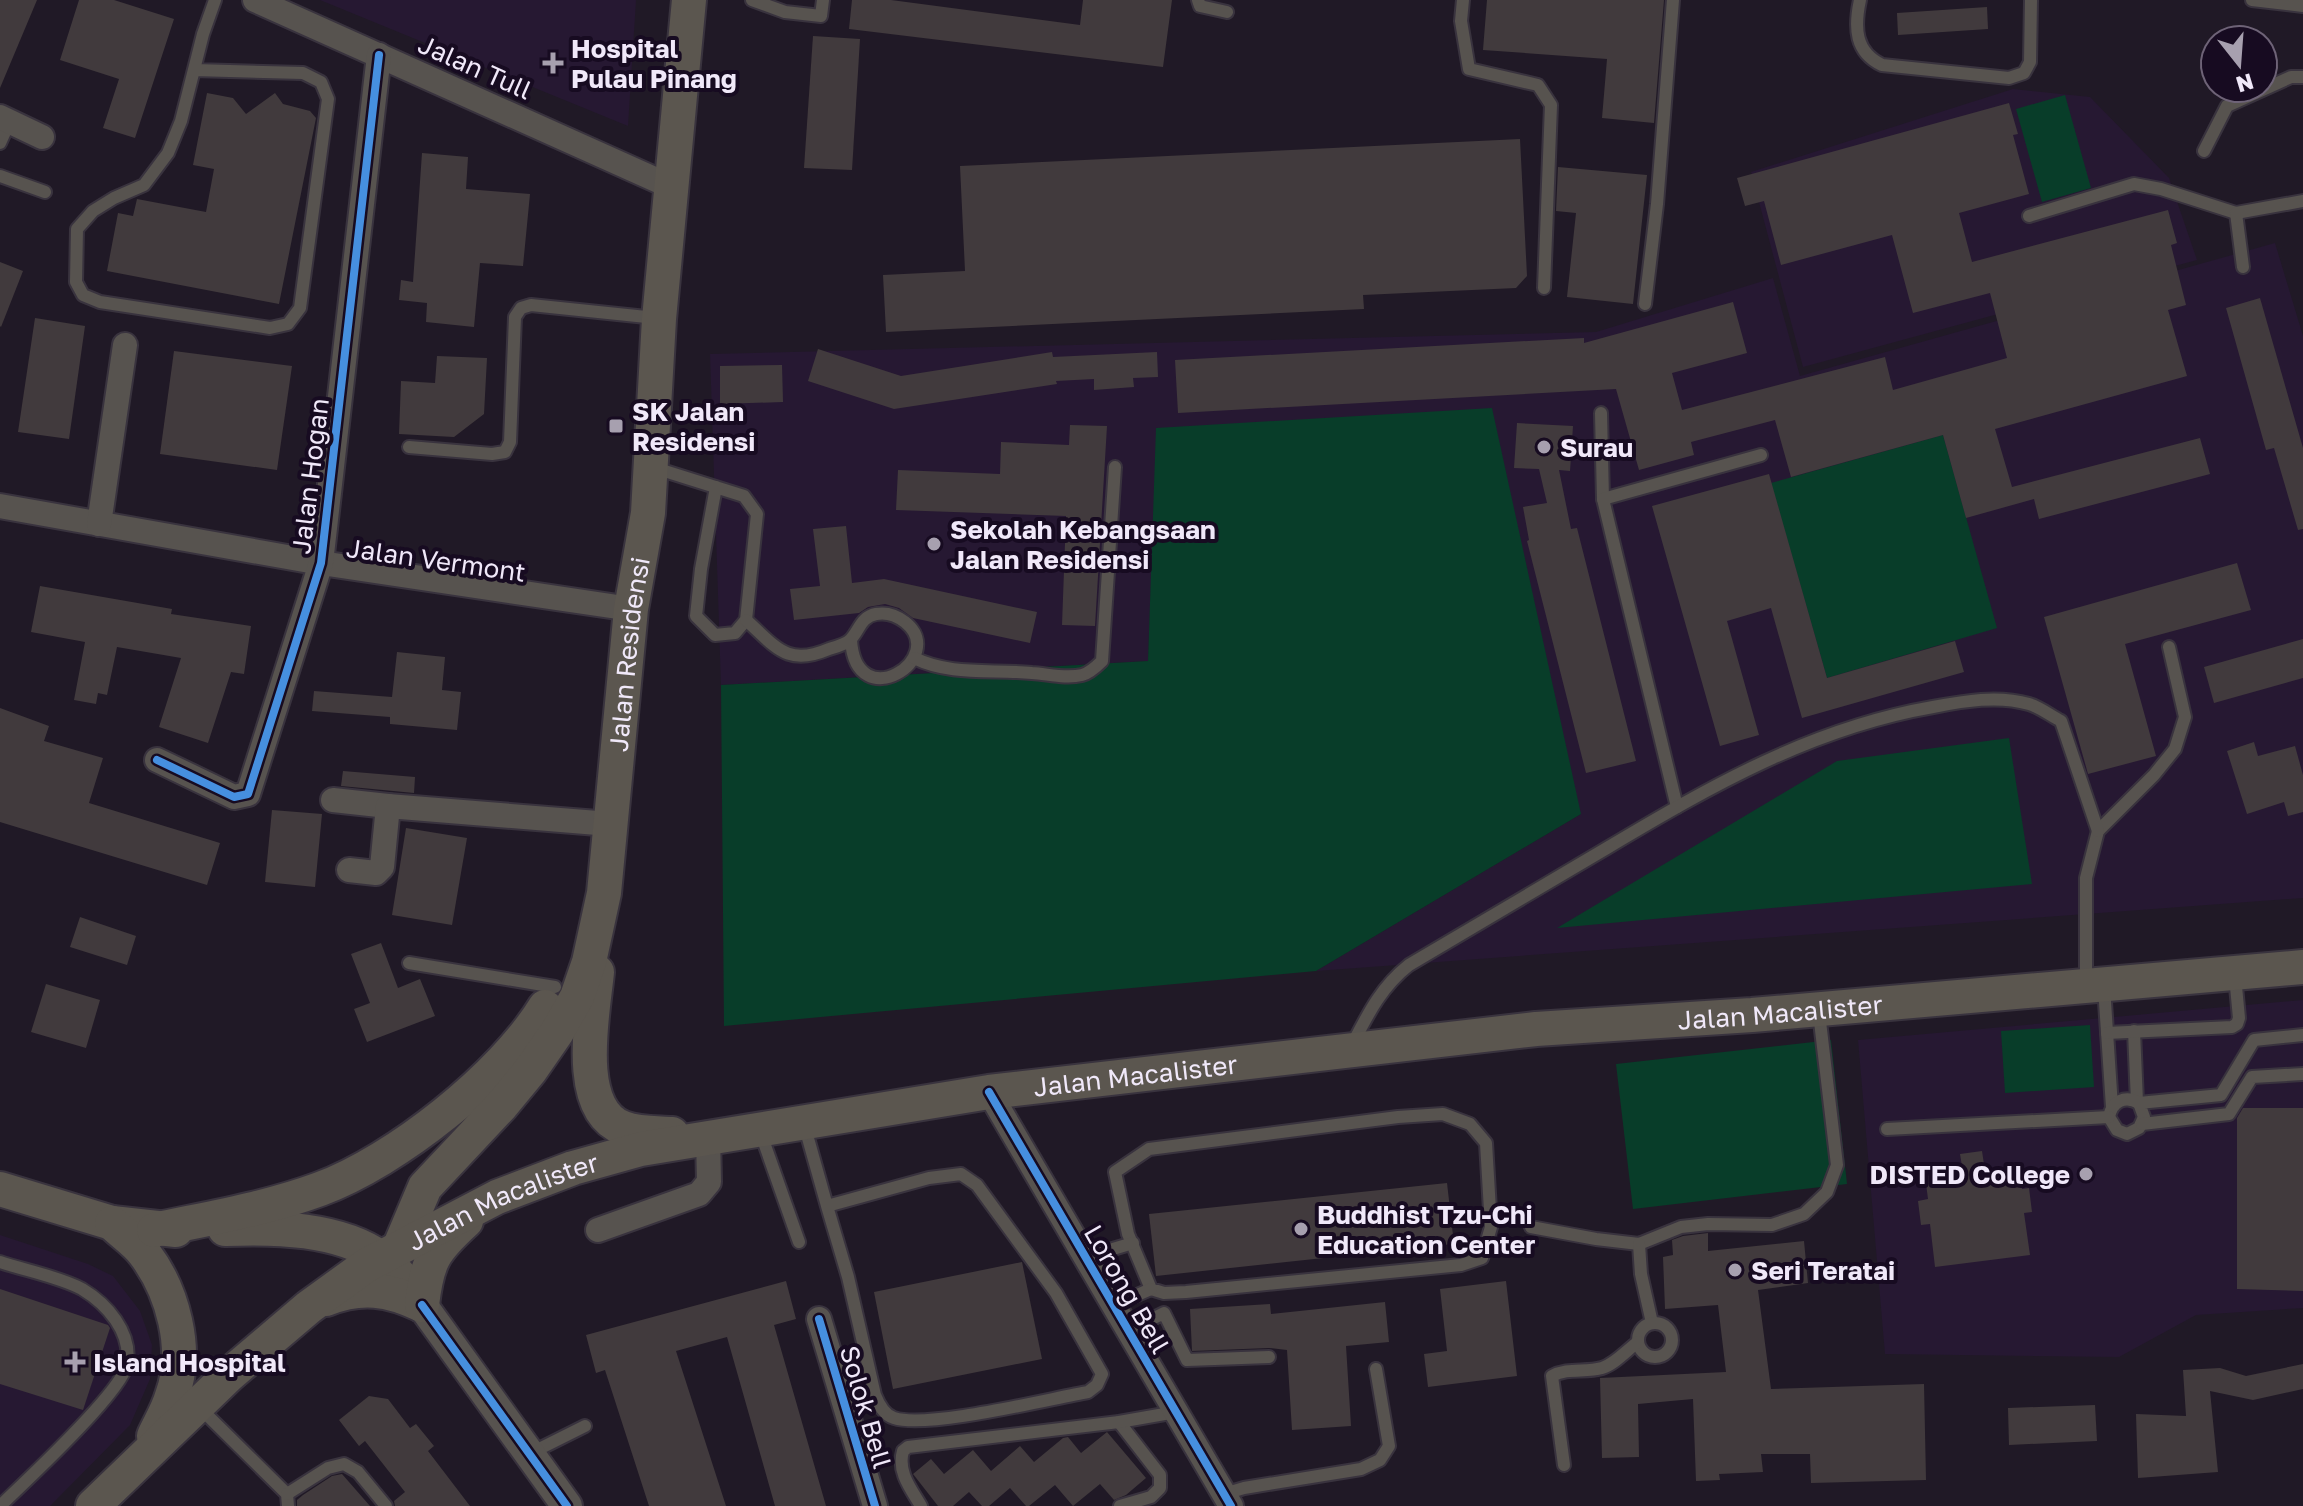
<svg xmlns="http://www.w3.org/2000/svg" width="2303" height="1506" font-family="'Golos Text',sans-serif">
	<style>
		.built { fill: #261832 }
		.green { fill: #083d29 }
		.building { fill: #413a3d }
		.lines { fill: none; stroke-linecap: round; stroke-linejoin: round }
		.service-casing { stroke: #39333e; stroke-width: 16 }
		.minor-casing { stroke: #39333e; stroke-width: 28 }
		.tertiary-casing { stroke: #39333e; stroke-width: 34 }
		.secondary-casing { stroke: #39333e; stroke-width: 38 }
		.service { stroke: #57534f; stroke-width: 12 }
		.minor { stroke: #57534f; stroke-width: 24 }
		.tertiary { stroke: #57534f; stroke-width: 30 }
		.secondary { stroke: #5b564f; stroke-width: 34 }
		.cycleway-casing { stroke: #170b21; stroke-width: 13 }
		.cycleway { stroke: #468fdf; stroke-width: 8 }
		.poi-dot { fill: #a7a0af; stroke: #170b21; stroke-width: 3 }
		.labels { text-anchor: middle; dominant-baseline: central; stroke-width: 8; stroke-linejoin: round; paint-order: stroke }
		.poi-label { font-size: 26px; font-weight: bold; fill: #f0e8f9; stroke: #170b21; text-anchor: start }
		.street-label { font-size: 26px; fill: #f0e8f9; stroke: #170b21 }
	</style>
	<rect width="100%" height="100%" fill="#201926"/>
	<g class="built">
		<path d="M320 0H636L628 126Z"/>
		<path d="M2013 89 2090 97 2169 178 2197 260 1803 367 1751 172Z"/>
		<path d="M2275 243 2303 336V898L1316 971 1581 814 1157 428 1148 661 721 685 710 354 1596 332 1773 278 1800 376Z"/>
		<path d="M2303 1000V1308L2196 1315 2119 1357 1885 1354 1858 1040Z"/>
		<path d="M0 1235 88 1264 113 1276 140 1311 152 1345 150 1379 130 1425 50 1506H0Z"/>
	</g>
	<g class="green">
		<path d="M2065 95 2091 188 2042 202 2016 109Z"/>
		<path d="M1492 408 1581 814 1316 971 724 1026 721 685 1148 661 1156 428Z"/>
		<path d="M1943 435 1997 628 1827 678 1771 483Z"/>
		<path d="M2009 738 2032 884 1557 928 1837 761Z"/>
		<path d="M2090 1025 2094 1087 2005 1093 2001 1031Z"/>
		<path d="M1831 1040 1847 1184 1633 1209 1616 1064Z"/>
	</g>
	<g class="building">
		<path d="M0 0H37L0 88Z"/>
		<path d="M79 0H114L174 19 135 138 103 128 119 79 60 60Z"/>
		<path d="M852 0H891L1080 25 1083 0H1172L1163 67 849 29Z"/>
		<path d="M1487 0H1664L1654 123 1602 118 1607 59 1483 50Z"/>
		<path d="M1987 7 1988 29 1898 35 1897 13Z"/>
		<path d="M813 36 860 39 852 170 804 168Z"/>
		<path d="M207 93 233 98 246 114 275 93 283 104 310 111 316 118 279 304 107 271 118 213 133 216 137 199 206 212 214 169 193 165Z"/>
		<path d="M2009 103 2018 134 2013 135 2029 194 1959 213 1972 262 2168 210 2177 243 2171 245 2186 305 2168 310 2187 376 1995 429 2012 487 2200 438 2210 474 2039 519 2034 499 1966 518 1943 435 1791 477 1775 420 1691 442 1694 455 1639 470 1616 389 1178 413 1175 360 1584 338V343L1733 302 1747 353 1672 373 1682 410 1885 357 1893 390 2007 358 1990 293 1913 313 1892 235 1781 265 1764 201 1745 206 1737 178Z"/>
		<path d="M1520 139 1527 276 1516 288 1363 295 1364 309 886 332 883 275 965 271 960 166Z"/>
		<path d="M422 153 468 157 466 189 530 194 523 266 480 263 474 327 426 322 427 303 399 300 401 280 413 282Z"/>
		<path d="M1558 167 1647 175 1633 304 1567 297 1576 213 1556 211Z"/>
		<path d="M0 262 23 271 1 327 0 326Z"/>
		<path d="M2260 298 2303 448V529L2298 530 2274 448 2266 450 2226 308Z"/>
		<path d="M35 318 85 326 69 439 18 432Z"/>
		<path d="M818 349 901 376 1052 352 1053 357 1157 352 1158 377 1133 378 1134 387 1094 390V379L1056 381 1057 384 894 409 808 381Z"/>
		<path d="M174 351 292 366 277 470 160 454Z"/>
		<path d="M437 356 487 358 484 414 454 437 399 434 401 381 435 383Z"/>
		<path d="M782 365 783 402 720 404V366Z"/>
		<path d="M1517 423 1573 426 1570 471 1559 470 1571 529 1577 528 1636 761 1586 773 1527 541 1529 540 1523 507 1547 503 1539 469 1514 468Z"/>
		<path d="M1070 425 1107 426 1095 626 1062 625 1066 516 896 510 898 470 1000 474 1001 442 1069 445Z"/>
		<path d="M1769 474 1827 678 1955 641 1964 672 1802 718 1771 608 1727 621 1759 735 1720 746 1652 506Z"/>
		<path d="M846 526 852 583 884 579 1037 612 1030 643 913 618 899 608 885 604 868 607 859 613 794 620 790 589 820 586 813 529Z"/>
		<path d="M2237 563 2251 610 2125 644 2156 756 2088 774 2044 617Z"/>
		<path d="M40 586 172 609 171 614 251 626 244 674 231 672 208 743 159 727 181 658 117 647 107 695 98 693 96 704 74 700 85 642 31 632Z"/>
		<path d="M2303 639V678L2214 703 2204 667Z"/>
		<path d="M397 652 445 657 442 690 461 692 457 730 390 724V717L312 711 314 691 392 697Z"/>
		<path d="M0 708 49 726 44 741 103 758 89 803 220 843 207 885 0 822Z"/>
		<path d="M2254 742 2258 756 2295 746 2303 775V812L2288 816 2284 802 2247 814 2227 751Z"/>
		<path d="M343 771 415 777 414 793 341 786Z"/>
		<path d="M272 810 322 814 315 887 265 882Z"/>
		<path d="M406 828 467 838 452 925 392 915Z"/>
		<path d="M80 917 136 936 127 965 70 947Z"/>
		<path d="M381 943 398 988 420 979 435 1016 367 1042 354 1009 370 1003 351 954Z"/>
		<path d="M46 984 100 1000 86 1048 31 1032Z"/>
		<path d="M2243 1108H2303V1291L2237 1289V1118Z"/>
		<path d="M1982 1151 1985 1171 2019 1166 2022 1189 2029 1188 2032 1212 2024 1213 2030 1255 1935 1267 1930 1224 1921 1225 1918 1201 1928 1199 1925 1176 1963 1172 1960 1154Z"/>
		<path d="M1447 1183 1454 1244 1156 1276 1149 1214Z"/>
		<path d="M1708 1233V1251L1804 1241 1808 1283 1758 1290 1771 1389 1924 1384 1926 1480 1811 1483 1810 1454H1761L1763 1472 1719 1474 1720 1480 1696 1481 1693 1399 1638 1404 1639 1457 1602 1458 1600 1378 1726 1372 1718 1305 1665 1309 1663 1257 1673 1255 1672 1240 1683 1236Z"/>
		<path d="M1022 1262 1042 1359 893 1389 874 1292Z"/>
		<path d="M786 1281 796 1319 774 1325 826 1506H775L727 1337 676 1351 726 1506H649L605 1370 596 1373 586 1335Z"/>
		<path d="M1506 1281 1517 1376 1428 1387 1424 1354 1447 1351 1440 1289Z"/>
		<path d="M0 1289 108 1325 110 1328 83 1410 0 1384Z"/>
		<path d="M1385 1302 1389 1342 1346 1346 1351 1426 1292 1430 1287 1350 1269 1348 1192 1351 1190 1309 1270 1304 1271 1314Z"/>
		<path d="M2303 1364V1389L2253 1400 2210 1391 2218 1472 2138 1478 2136 1414 2186 1416 2183 1370 2220 1368 2246 1376Z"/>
		<path d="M369 1396 388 1399 410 1428 416 1424 434 1446 428 1451 470 1506H395L394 1501 405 1492 365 1441 359 1446 339 1420Z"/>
		<path d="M2095 1405 2097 1441 2009 1445 2008 1408Z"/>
		<path d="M1107 1432 1146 1478 1126 1495 1114 1500 1100 1484 1073 1506 1055 1485 1029 1506H1026L1010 1488 989 1506H982L969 1492 953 1506H938L913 1474 931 1459 944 1474 973 1450 991 1471 1020 1446 1034 1462 1063 1438 1068 1437 1081 1453Z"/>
		<path d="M342 1474 370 1506H297V1500L303 1495 332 1476Z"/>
	</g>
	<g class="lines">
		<g class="service-casing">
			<g id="service">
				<path d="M752 0 785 12 821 16 823 0"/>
				<path d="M1198 0 1200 6 1227 12"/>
				<path d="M1463 0 1461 21 1469 69 1538 85 1551 105 1544 288"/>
				<path d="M1860 0C1854 28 1855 52 1882 65L2009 78 2024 73 2030 62 2031 0"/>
				<path d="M2252 0 2303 6"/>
				<path d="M194 70 303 73 321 82 328 99 300 308 288 324 270 328 100 302 83 295 76 282 77 229 93 211 114 198 144 185 168 153 181 121 203 34 215 0"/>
				<path d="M0 143 10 121"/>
				<path d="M2204 151 2227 106 2291 77H2303"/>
				<path d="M0 176 45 192"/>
				<path d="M2029 216 2134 184 2161 189 2236 213"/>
				<path d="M2243 267 2236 213 2303 201"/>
				<path d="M1645 304 1657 204 1673 0"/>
				<path d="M1601 413 1603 499"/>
				<path d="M409 447 492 454 505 452 510 442 515 317 521 308 531 305 656 318"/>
				<path d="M655 468 744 496 757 514 746 620 735 633 715 635 696 616 701 569 716 487"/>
				<path d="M746 620C776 647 787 667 829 649 836 647 847 644 851 639 860 629 861 617 876 614 887 612 896 615 905 622 950 658 856 718 851 640"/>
				<path d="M914 658C951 676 991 669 1032 673 1048 674 1066 679 1082 675 1090 673 1097 666 1102 661L1115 467"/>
				<path d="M1677 807 1603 499 1761 455"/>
				<path d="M409 963 555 987"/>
				<path d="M2086 983V878L2098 831 2154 775 2175 749 2185 717 2169 647"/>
				<path d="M2104 987 2112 1107"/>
				<path d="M2134 1031 2137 1102"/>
				<path d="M2107 1033 2232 1027 2237 1024 2239 1018 2235 976"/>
				<path d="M1352 1045C1368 1014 1381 987 1409 965 1475 926 1541 887 1607 848 1711 786 1812 728 1933 707 1964 701 1998 695 2029 704 2040 707 2051 716 2061 721L2098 831"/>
				<path d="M2139 1103 2144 1117 2139 1128 2127 1134 2117 1130 2109 1117C2112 1101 2125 1095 2139 1103L2221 1095 2254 1040 2303 1035"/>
				<path d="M1443 1114 1470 1124 1486 1143 1491 1227 1482 1258 1461 1265 1186 1292 1164 1293 1151 1289 1128 1234 1115 1172 1149 1149 1398 1117Z"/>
				<path d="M804 1124 827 1206 929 1178 961 1174 977 1185 1056 1293 1102 1374 1097 1385 1088 1392C1048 1399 928 1429 894 1418 884 1415 879 1405 875 1395L848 1277 827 1206"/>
				<path d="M2142 1124 2229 1114 2252 1077 2303 1074"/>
				<path d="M1887 1129 2109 1117"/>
				<path d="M761 1134 799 1242"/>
				<path d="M1531 1227 1596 1239 1639 1244 1681 1227 1708 1224 1772 1225 1804 1214 1827 1192 1837 1165 1819 1013"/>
				<path d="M1639 1244 1641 1274 1652 1323"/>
				<path d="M1086 1257 1133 1243"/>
				<path d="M0 1262C24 1270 60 1277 82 1289 107 1304 132 1332 127 1364 123 1391 24 1483 0 1506"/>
				<path d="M1114 1305 1151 1289"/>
				<circle cx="1655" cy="1340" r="17"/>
				<path d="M1128 1331 1164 1313 1187 1360 1269 1357"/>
				<path d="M200 1408 287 1494 288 1506"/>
				<path d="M1119 1422 1160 1475V1488L1151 1497 1120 1506"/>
				<path d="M531 1453 585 1426"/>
				<path d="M1564 1465 1552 1376C1568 1367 1585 1373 1602 1368 1615 1364 1627 1350 1638 1342"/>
				<path d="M287 1494 328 1468 344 1464 358 1472 386 1506"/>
				<path d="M1224 1494 1244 1488 1361 1469 1380 1460 1389 1446 1376 1369"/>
				<path d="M921 1506C911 1489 897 1472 903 1451L908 1447 1119 1422 1176 1412"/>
			</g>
		</g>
		<g class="minor-casing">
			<g id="minor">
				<path d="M255 0 672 187"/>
				<path d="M0 117 42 137"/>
				<path d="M0 506 321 563 631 609"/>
				<path d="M99 524 125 345"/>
				<path d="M157 760 234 797 248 794 321 563 379 55"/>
				<path d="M333 800 388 806"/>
				<path d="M349 870 376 873 382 867 388 806 610 824"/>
				<path d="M989 1092 1231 1506"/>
				<path d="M598 1230 699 1194 709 1182 708 1136"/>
				<path d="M819 1319 875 1506"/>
			</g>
		</g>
		<g class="tertiary-casing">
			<path id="tertiary" d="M422 1305 567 1506"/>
		</g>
		<g class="secondary-casing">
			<g id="secondary">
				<path d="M597 972C593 1013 573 1109 623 1128 638 1134 656 1133 672 1134"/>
				<path d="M0 1189 112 1223 176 1230"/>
				<path d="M112 1223C122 1233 136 1242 144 1253 173 1291 189 1350 172 1396 168 1410 160 1423 154 1436"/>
				<path d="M225 1229C274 1227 339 1228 381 1258 398 1271 409 1288 422 1305"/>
				<path d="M154 1230C210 1218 266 1209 320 1189 396 1161 503 1076 545 1007"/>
				<path id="s1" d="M400 1246 425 1187 502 1105 530 1071 557 1032 577 997 589 962 604 893 631 609 648 513 659 319 689 0"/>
				<path d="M326 1299C361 1285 389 1289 422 1305"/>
				<path d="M422 1305C427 1261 433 1251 466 1221"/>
				<path id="s2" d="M93 1506 229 1375 309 1307 367 1265 497 1197 573 1168 641 1149 989 1092 1536 1029 1752 1015 2303 967"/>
			</g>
		</g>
		<use href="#service" class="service"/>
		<use href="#minor" class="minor"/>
		<use href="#tertiary" class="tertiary"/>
		<use href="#secondary" class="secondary"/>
		<g class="cycleway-casing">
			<g id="cycleway">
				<path d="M157 760 234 797 248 794 321 563 379 55"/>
				<path d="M989 1092 1231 1506"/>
				<path d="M422 1305 567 1506"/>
				<path d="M819 1319 875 1506"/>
			</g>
		</g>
		<use href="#cycleway" class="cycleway"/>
	</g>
	<g class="poi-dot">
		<path d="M549 51h8v8h8v8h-8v8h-8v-8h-8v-8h8z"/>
		<rect x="608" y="418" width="16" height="16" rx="4"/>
		<circle cx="1544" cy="447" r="8"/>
		<circle cx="934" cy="544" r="8"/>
		<circle cx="2086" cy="1174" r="8"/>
		<circle cx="1301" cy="1229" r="8"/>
		<circle cx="1735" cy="1270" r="8"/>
		<path d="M71 1350h8v8h8v8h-8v8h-8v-8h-8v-8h8z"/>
	</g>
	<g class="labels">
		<g class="poi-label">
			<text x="571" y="48">Hospital<tspan x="571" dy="30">Pulau Pinang</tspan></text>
			<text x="632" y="411">SK Jalan<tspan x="632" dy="30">Residensi</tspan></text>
			<text x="1560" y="447">Surau</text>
			<text x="950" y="529">Sekolah Kebangsaan<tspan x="950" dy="30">Jalan Residensi</tspan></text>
			<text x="2070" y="1174" text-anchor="end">DISTED College</text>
			<text x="1317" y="1214">Buddhist Tzu-Chi<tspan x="1317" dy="30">Education Center</tspan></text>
			<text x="1751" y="1270">Seri Teratai</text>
			<text x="93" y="1362">Island Hospital</text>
		</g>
		<g class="street-label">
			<text transform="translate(475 67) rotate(24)">Jalan Tull</text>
			<text transform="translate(310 476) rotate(-83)">Jalan Hogan</text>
			<text transform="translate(436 560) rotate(8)">Jalan Vermont</text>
			<text stroke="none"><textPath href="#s1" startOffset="656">Jalan Residensi</textPath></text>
			<text stroke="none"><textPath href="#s2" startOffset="1812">Jalan Macalister</textPath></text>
			<text stroke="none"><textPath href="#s2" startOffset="1164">Jalan Macalister</textPath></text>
			<text stroke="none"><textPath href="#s2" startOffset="516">Jalan Macalister</textPath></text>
			<text transform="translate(1127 1289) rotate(60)">Lorong Bell</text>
			<text transform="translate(866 1407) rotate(74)">Solok Bell</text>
		</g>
	</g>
	<g transform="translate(2239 64) rotate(163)"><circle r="38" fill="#170b21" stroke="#6e6377" stroke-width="2"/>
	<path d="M0-6L14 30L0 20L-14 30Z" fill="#a7a0af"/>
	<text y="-12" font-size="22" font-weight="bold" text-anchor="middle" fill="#f0e8f9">N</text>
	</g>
</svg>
